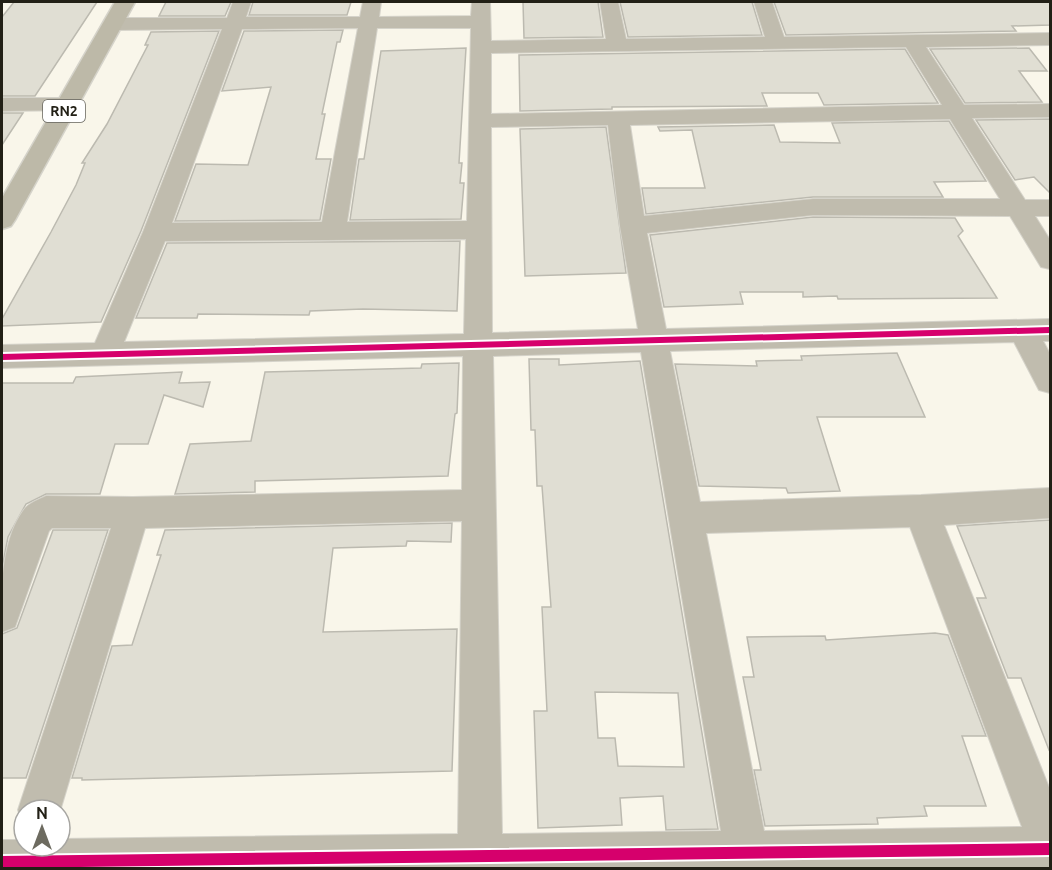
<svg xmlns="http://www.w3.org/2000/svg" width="1052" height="870" font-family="Ubuntu,sans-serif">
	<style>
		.building { fill: #e0ded3; stroke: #bcbab0; stroke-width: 1.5; fill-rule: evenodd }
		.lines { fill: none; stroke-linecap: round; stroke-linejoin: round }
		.minor-casing { stroke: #d5d3ca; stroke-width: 2 }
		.highway-casing { stroke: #d5d3ca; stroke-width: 3 }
		.minor { fill: #c0bcae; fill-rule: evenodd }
		.highway { fill: #bdb9a8; fill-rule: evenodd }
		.cycleway-casing { stroke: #fff; stroke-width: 4 }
		.cycleway { fill: #d6006c; fill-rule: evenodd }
		.labels { text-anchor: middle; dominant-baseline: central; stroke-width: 6; stroke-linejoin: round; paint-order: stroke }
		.shield { fill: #fff; stroke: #64635c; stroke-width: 1.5 }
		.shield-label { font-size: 14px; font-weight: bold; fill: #222016 }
	</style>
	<rect width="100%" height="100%" fill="#f9f6ea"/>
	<g class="building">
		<path d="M14 2H97L35 96H2V17Z"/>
		<path d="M166 2H231L225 16H159Z"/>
		<path d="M253 2H351L347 15H249Z"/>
		<path d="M523 2H598L603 37 524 38Z"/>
		<path d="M620 2H752L762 35 628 37Z"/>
		<path d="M774 2H1050V25L1012 26 1016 31 786 35Z"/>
		<path d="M343 30 340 42H337L322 114H325L316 159H331L320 220 175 221 196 164 248 165 271 87 222 91 244 31Z"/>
		<path d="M219 31 141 231 101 322 2 326V319L51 232 76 185 85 163H82L107 124 148 45H145L151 32Z"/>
		<path d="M466 48 459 163H462L460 183H464L461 219 350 220 359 159H364L381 51Z"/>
		<path d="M1029 48 1047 71H1019L1042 102 965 103 930 49Z"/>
		<path d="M905 49 938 103 824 105 818 93H762L767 106 612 107V109L520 111 519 55Z"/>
		<path d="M2 113H23L2 145Z"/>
		<path d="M1050 119V193L1034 177 1015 180 976 120Z"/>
		<path d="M949 121 986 181 934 182 943 197H813L646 214 642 188H705L692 130 660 131 658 127 774 125 780 142 840 143 832 123Z"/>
		<path d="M606 127 626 273 525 276 520 129Z"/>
		<path d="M813 217 955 218 963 231 958 236 997 298 838 299 837 296 803 297V292H740L743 304 664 307 650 235Z"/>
		<path d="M460 241 457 311 363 309 310 311 309 315 198 314 197 318H136L167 243Z"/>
		<path d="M897 353 925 417H817L840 491 788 493 786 488 699 486 675 364 757 366 756 361 802 360 801 356Z"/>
		<path d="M529 359H559V365L640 361 718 829 666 830 663 796 620 798 622 825 538 828 534 711H547L542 607H551L542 486H537L535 430H531ZM595 692 678 693 684 767 618 766 615 738H598Z"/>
		<path d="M459 363 457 413 455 414 448 476 255 481V492L175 494 190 444 251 441 265 372 421 368 422 364Z"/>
		<path d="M182 372 179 383 210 382 203 407 164 395 148 444H115L100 494H46L26 504 8 537 2 568V383H73L76 377Z"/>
		<path d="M1050 520V749L1049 750 1021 678H1008L977 598H986L957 526Z"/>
		<path d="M452 523 451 542 407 541 406 546 333 548 323 632 457 629 452 771 82 780V778H72L112 646 132 645 161 555H157L165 530Z"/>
		<path d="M53 530H108L26 778H2V634L17 628Z"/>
		<path d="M935 633 948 635 986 736H962L986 806H924L927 816 877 818 878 824 765 826 754 770H761L743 677H754L747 637 825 636 826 640Z"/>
	</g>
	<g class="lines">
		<g class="minor-casing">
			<g id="minor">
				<path d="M233 2H251L246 17H360L363 2H381L379 17 471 16 472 2H490L491 41 606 39 600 2H618L626 39 765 37 754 2H772L784 37 1050 33V45L926 47 964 105 1050 104V117L972 118 1025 200H1050V216H1035L1050 240V269L1041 267 1010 216 813 215 647 233 666 329 1050 319V341H1043L1050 354V393L1039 390 1014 342 670 351 700 502 921 495 1050 488V518L944 525 1050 790V868H2V840H24V846H60V839L458 834 462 521 145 528 60 811 24 810V825L18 810 111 528H52L49 531 15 627 2 632C0 597 1 541 23 511 28 503 38 500 46 496L133 497 462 490 463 356 2 368V345L95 343 143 232 222 29 113 30 103 24 113 18H227ZM358 28 322 222 172 223 242 29ZM377 28H471L467 221 347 222ZM906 47 942 105 491 114V53ZM950 119 1000 199H813L644 216 630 125ZM608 125 620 226 638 329 492 333 491 127ZM466 239 464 334 124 342 165 241ZM641 352 721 831 502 834 493 356ZM910 527 1022 827 764 831 706 533Z"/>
				<path d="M67 98 75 100 78 105 75 110 2 111V98Z"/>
			</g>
		</g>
		<g class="highway-casing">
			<path id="highway" d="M115 2H135L15 220 11 226 2 229V198Z"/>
		</g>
		<use href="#minor" class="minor"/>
		<use href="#highway" class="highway"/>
		<g class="cycleway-casing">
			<g id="cycleway">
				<path d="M1050 327V333L2 360V354Z"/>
				<path d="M1050 843V855L2 868V856Z"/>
			</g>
		</g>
		<use href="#cycleway" class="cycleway"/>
	</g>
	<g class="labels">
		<rect class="shield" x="43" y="100" width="42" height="22" rx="4.5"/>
		<g class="shield-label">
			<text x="64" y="111">RN2</text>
		</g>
	</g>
	<rect width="1052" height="870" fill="none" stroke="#222016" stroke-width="6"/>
	<g transform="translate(42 828)"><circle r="28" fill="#ffffff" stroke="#a7a6a2" stroke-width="1.5"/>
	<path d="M0-4.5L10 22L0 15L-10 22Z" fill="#6d6b60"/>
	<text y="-9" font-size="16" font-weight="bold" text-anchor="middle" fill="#222016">N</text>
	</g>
</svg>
